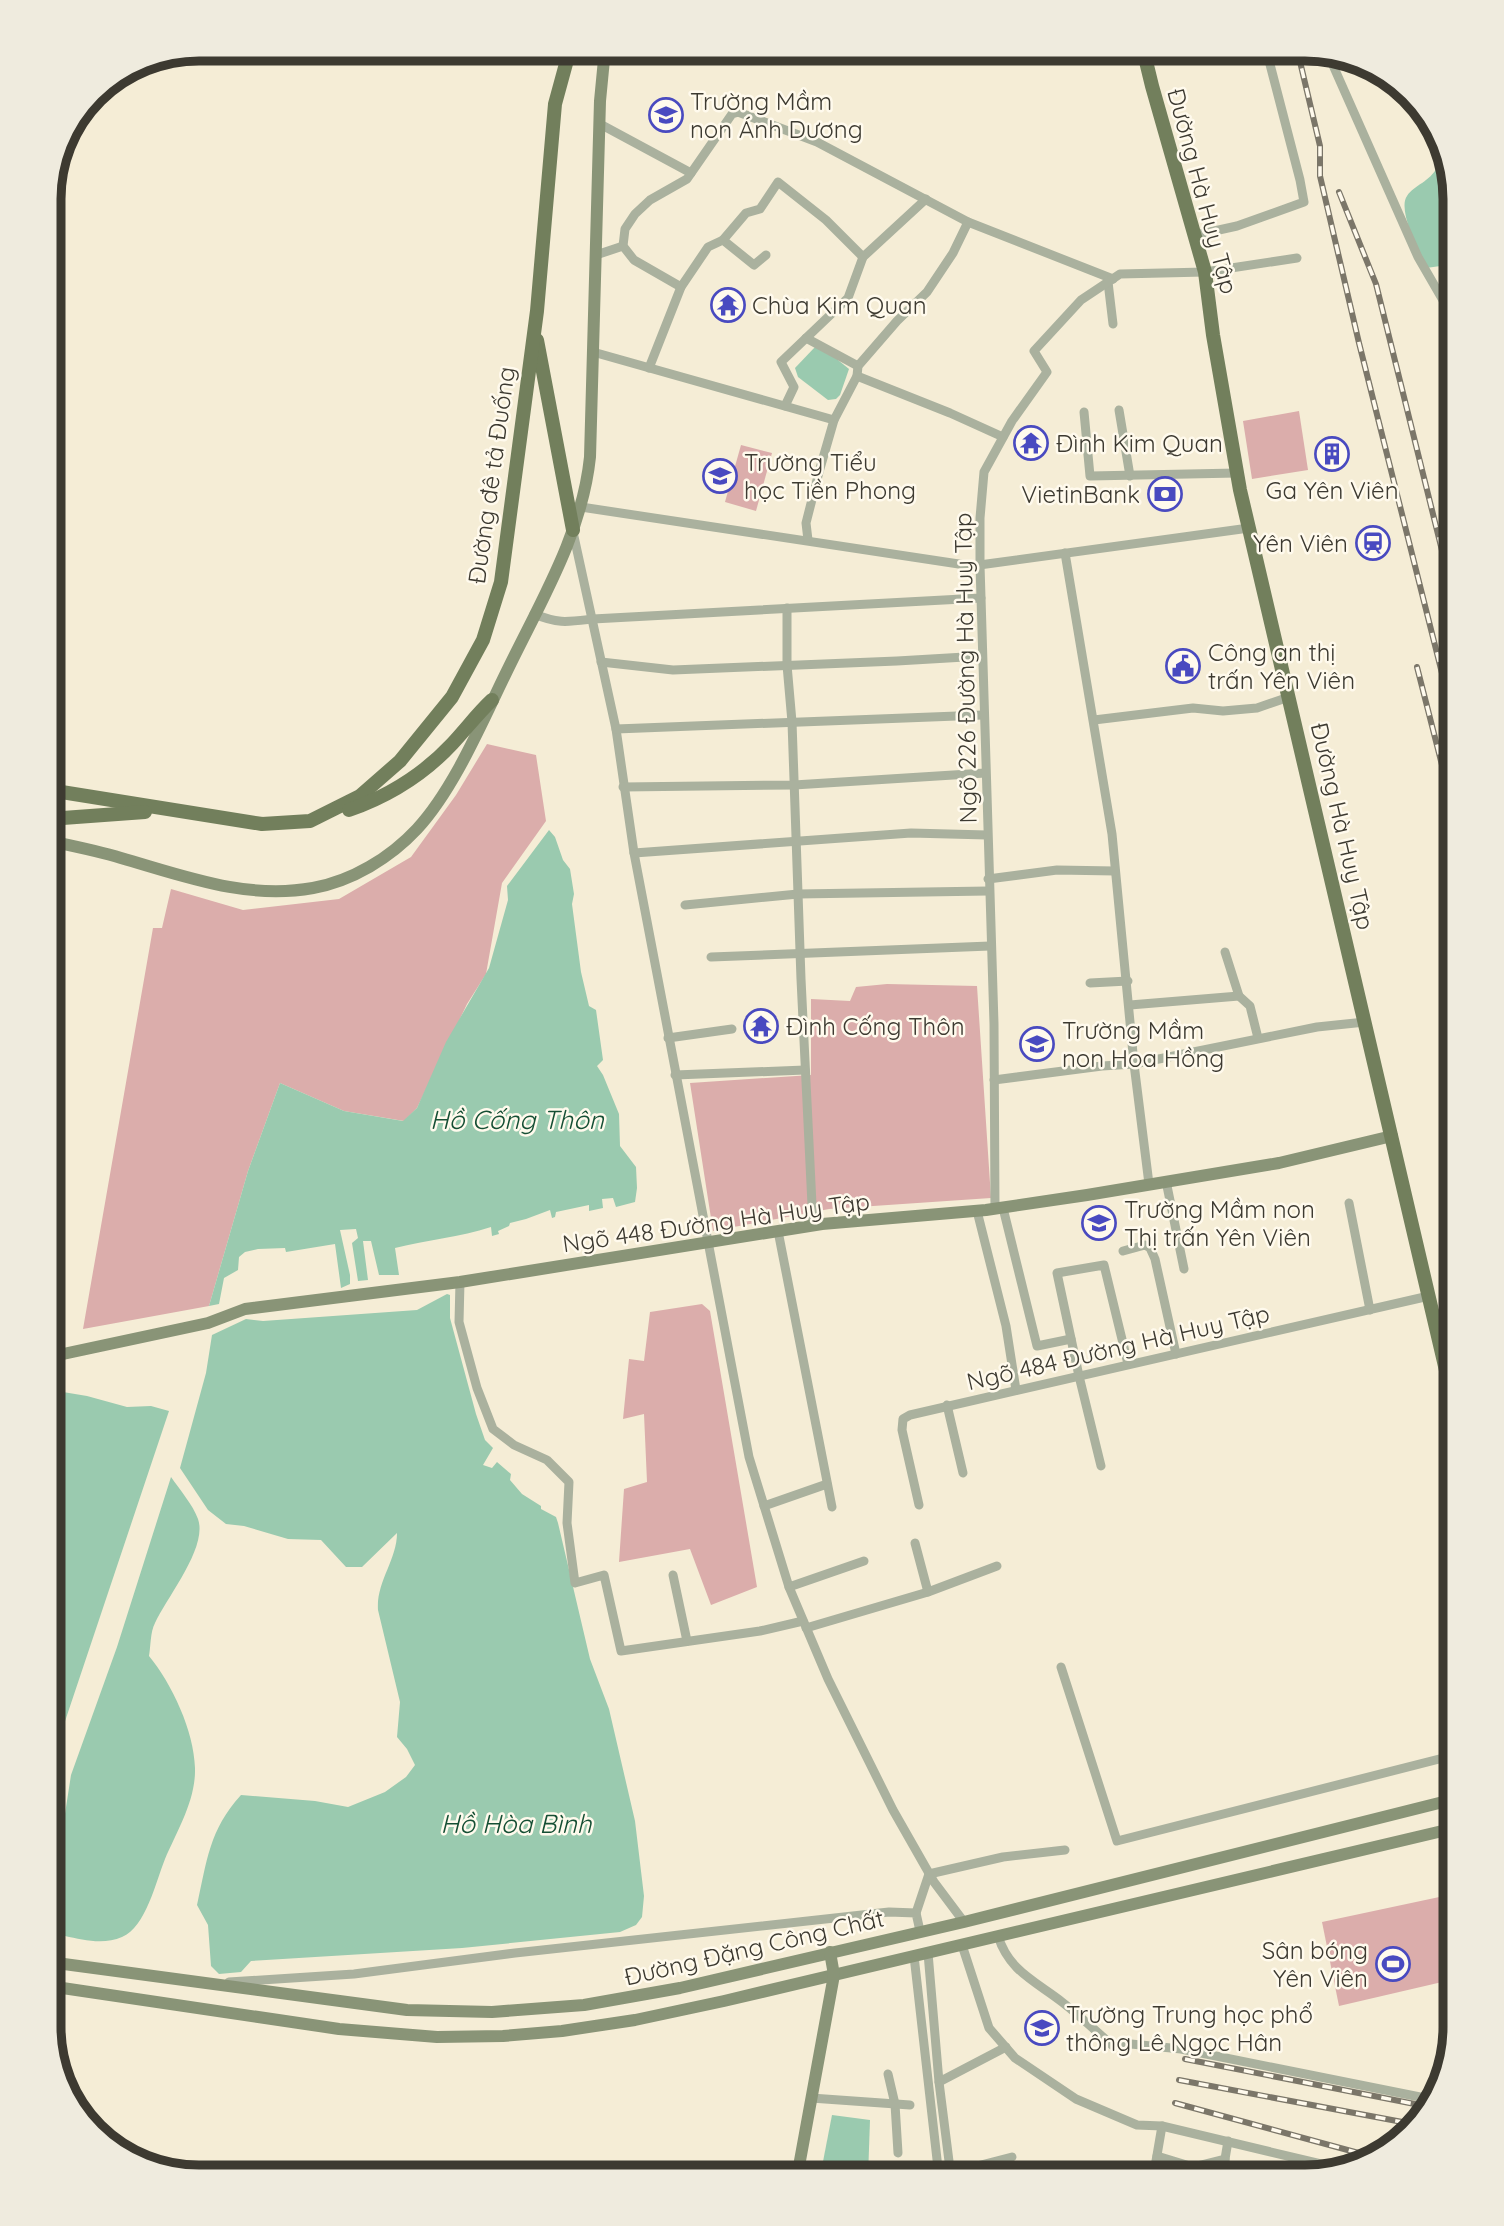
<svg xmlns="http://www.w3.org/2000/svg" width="1504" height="2226" font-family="Quicksand,sans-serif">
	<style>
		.green { fill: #dbadab }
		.water { fill: #9acaaf }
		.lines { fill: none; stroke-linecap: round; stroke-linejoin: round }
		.street { stroke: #aab19e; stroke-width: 9 }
		.secondary { stroke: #899477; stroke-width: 12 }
		.primary { stroke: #727f5c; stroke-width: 14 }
		.rail-casing { stroke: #7b7669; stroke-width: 6 }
		.rail { stroke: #fffaed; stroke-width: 3.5; stroke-dasharray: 10; stroke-linecap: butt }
		.labels { text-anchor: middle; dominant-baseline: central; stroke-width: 5; stroke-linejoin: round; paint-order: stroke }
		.poi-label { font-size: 24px; fill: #3d3a31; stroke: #fffaed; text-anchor: start }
		.street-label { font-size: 24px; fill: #3d3a31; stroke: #fffaed }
		.water-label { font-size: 26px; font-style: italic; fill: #154f34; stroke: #fffaed }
		.rim { fill: none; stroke: #3d3a31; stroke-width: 9 }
	</style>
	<rect width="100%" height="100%" fill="#f5edd6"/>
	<g class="green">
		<path d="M1299 411 1308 470 1252 479 1243 421Z"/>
		<path d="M741 445 772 453 756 511 725 502Z"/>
		<path d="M487 744 536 755 546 821 502 883 486 974 467 1004 417 1108 404 1121 344 1111 280 1083 248 1171 209 1306 83 1329 153 928H162L171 889 243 910 339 899 411 857 456 795Z"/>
		<path d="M887 984 977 986 991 1198 829 1209 713 1231 690 1083 811 1075V999L850 1001 856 987Z"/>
		<path d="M702 1304 710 1311 757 1587 711 1605 690 1549 619 1562 624 1489 647 1482 644 1414 623 1419 629 1359 644 1361 650 1312Z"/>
		<path d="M1444 1896 1455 1949V1979L1339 2006 1322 1922Z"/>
	</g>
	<g class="water">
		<path d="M1437 131 1455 199V264L1426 268C1420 253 1397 210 1407 196 1415 184 1429 183 1438 166L1434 138Z"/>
		<path d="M815 347 833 356 849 369 840 395 836 399 828 400 798 377 795 368Z"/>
		<path d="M549 830 555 837 563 860 570 869 574 894 572 904 581 972 589 1006 596 1010 603 1060 597 1066 603 1075 619 1114 620 1146 636 1167 637 1188 635 1202 616 1207 613 1198 602 1199 603 1208 589 1211V1205L556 1212 555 1217 552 1218 550 1210 526 1219 510 1223 509 1226 498 1231 499 1234 492 1236 491 1227C460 1237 427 1240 395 1248L399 1275H379L371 1241H363L368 1280 358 1281 352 1243 358 1238 356 1229 340 1230 350 1275V1284L341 1288 335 1244 286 1252 285 1248 258 1249 245 1252 239 1257 238 1270 224 1278 219 1304 209 1306 248 1171 280 1083 344 1111 403 1121 417 1108 446 1042 489 968 508 900 507 886Z"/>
		<path d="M447 1294 450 1295V1318L476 1414 485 1440 493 1448 483 1465 492 1468 497 1462 511 1474 510 1480 522 1494 541 1506V1509L556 1517 558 1523 590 1659 609 1709 635 1821 644 1896 642 1917 636 1925 620 1932 462 1948 251 1961 241 1972 219 1974 211 1966 208 1925 197 1905C207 1861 209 1830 241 1795L315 1801 348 1807 385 1792 406 1777 415 1765 407 1749 397 1737 400 1702 378 1610C376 1582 397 1560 397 1533L362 1567H346L321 1540 288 1539 244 1526 226 1524 208 1510 180 1468 206 1373 212 1335 246 1319 263 1321 417 1310Z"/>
		<path d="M49 1380H53L63 1392 87 1396 127 1407 151 1406 169 1411 49 1769Z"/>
		<path d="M171 1477C180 1490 193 1505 198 1519 208 1547 167 1597 155 1623 150 1633 151 1645 149 1656 172 1684 194 1731 195 1768 196 1800 177 1831 165 1859 156 1881 146 1927 122 1937 104 1945 83 1940 65 1936L50 1916 49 1886 60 1846 71 1775 117 1647Z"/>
		<path d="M832 2115 870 2120 868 2177H820Z"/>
	</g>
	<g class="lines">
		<g class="street">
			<path d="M1328 54 1418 257 1455 321"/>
			<path d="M600 124 691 173"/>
			<path d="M1196 235 1237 226 1304 202 1300 180 1266 49"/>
			<path d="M723 240 746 213 760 209 778 182 826 220 863 257"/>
			<path d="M596 255 623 246"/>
			<path d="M1108 282 1113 324"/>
			<path d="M681 287 634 260 623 246 625 229 635 214 650 200 687 179 732 114 738 112 817 142 968 222 1113 279"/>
			<path d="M806 338 858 366"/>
			<path d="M593 352 834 420"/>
			<path d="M649 368 681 287 708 247 723 240 754 265 766 255"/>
			<path d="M857 376 950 413 1003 437"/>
			<path d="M785 406 794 387 781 362 848 298 863 257 926 199"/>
			<path d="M1119 410 1130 476"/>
			<path d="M1084 412 1090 476 1237 473"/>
			<path d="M581 507 972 566 1249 528"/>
			<path d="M573 532 616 729 634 853 749 1457 789 1587 828 1679 893 1810 934 1882 964 1922"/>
			<path d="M808 540 806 523 819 472 834 420 857 376 858 366 897 321 927 292 953 253 968 222"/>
			<path d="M1065 553 1112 834 1134 1064 1149 1184"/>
			<path d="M787 608V665L792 722 801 979 813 1225"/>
			<path d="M534 614C559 624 567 622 593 619L981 598"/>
			<path d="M601 662 673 670 897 661 982 656"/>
			<path d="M1094 720 1193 708 1223 711 1257 708 1289 697"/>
			<path d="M616 729 983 715"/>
			<path d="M623 787 794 785 985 773"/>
			<path d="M634 853 911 833 987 835"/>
			<path d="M988 879 1057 870 1115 871"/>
			<path d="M685 905 798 894 988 891"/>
			<path d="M1225 952 1239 996"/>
			<path d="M711 957 990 946"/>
			<path d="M1090 983 1128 981"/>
			<path d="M1130 1005 1239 996 1250 1006 1258 1038"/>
			<path d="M668 1038 732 1029"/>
			<path d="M675 1075 805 1070"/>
			<path d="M994 1080 1102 1066 1134 1064 1317 1027 1365 1022"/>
			<path d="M1166 1181 1184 1269"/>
			<path d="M1349 1203 1370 1310"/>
			<path d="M1003 1208 1037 1346 1071 1339"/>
			<path d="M995 1209 994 1024 980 565V518L984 472 1012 421 1047 372 1034 351 1081 300 1120 274 1205 272 1297 258"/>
			<path d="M977 1211 1006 1326 1016 1390"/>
			<path d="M778 1231 832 1507"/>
			<path d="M1123 1251 1145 1245 1150 1248 1155 1259 1176 1354"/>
			<path d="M460 1282 459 1322 477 1388 493 1429 514 1445 547 1460 569 1482 567 1523 575 1583 604 1575 621 1651 760 1631 803 1621"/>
			<path d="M947 1405 963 1473"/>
			<path d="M1101 1466 1079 1376 1057 1273 1104 1265 1128 1364"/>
			<path d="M919 1505 902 1430 903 1419 910 1415 1429 1296"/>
			<path d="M764 1506 827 1484"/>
			<path d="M915 1543 928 1592"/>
			<path d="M673 1575 687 1641"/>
			<path d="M789 1587 864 1561"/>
			<path d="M806 1628 928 1592 997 1566"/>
			<path d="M1061 1667 1117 1841 1455 1755"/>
			<path d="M916 1913 929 1874 1003 1857 1065 1850"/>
			<path d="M998 1936C1009 1971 1035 1981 1062 2002 1080 2016 1096 2031 1113 2046L1131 2044 1181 2049 1435 2100"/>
			<path d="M962 1945 989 2028 1015 2058 1076 2099 1137 2125 1162 2126 1338 2168"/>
			<path d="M928 1953 939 2082 951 2177"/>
			<path d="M914 1956 939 2177"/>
			<path d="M229 1982 354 1974 515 1953 889 1912 916 1913 920 1931"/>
			<path d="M888 2074 895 2104 898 2153"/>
			<path d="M939 2082 1006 2047"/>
			<path d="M811 2098 910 2105"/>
			<path d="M1157 2156 1193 2167 1225 2159 1228 2141"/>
			<path d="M1225 2159 1226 2177"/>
			<path d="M950 2173 1012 2157"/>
			<path d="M1151 2177 1156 2161 1162 2126"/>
		</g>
		<g class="secondary">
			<path d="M49 841C73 846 98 851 121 858 184 876 246 900 313 888 352 881 390 858 417 829 454 789 482 722 506 673 539 604 582 535 590 457L600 101 605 49"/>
			<path d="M49 1357 208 1323 245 1309 460 1282 822 1224 986 1210 1087 1195 1279 1163 1392 1136"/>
			<path d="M49 1962 407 2010 492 2012 584 2005 680 1988 964 1922 1455 1799"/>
			<path d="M49 1986 339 2029 437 2037 503 2036 562 2031 635 2020 724 2001 1455 1828"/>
			<path d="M797 2177 834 1975 830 1952"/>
		</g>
		<g class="primary">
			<path d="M1143 49 1152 86 1205 272 1213 335 1240 490 1455 1409"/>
			<path d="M537 340 573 530"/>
			<path d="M49 790 262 824 310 821 360 796 400 761 452 697 483 640 501 582 537 311 555 104 570 49"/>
			<path d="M349 810C389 796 423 775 452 744 466 729 478 713 492 700"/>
			<path d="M49 819 145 812"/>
		</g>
		<g class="rail-casing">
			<g id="rail">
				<path d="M1297 49 1320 146V176L1359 343 1455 725"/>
				<path d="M1339 192 1376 284 1455 603"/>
				<path d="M1417 667 1455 816"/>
				<path d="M1185 2059 1430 2107"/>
				<path d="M1179 2080 1413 2124"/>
				<path d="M1175 2103 1377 2158"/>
			</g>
		</g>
		<use href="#rail" class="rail"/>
	</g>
	<defs>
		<g id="school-ring" transform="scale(1.75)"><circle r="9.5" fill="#fffaed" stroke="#494ac0" stroke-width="1.5"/><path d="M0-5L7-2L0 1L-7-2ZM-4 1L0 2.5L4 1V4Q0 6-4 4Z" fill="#494ac0"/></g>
		<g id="temple-ring" transform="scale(1.75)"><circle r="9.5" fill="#fffaed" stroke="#494ac0" stroke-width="1.5"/><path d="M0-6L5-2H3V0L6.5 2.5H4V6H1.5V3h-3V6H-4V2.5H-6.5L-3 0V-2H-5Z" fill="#494ac0"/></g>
		<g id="building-ring" transform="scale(1.75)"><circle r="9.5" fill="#fffaed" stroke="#494ac0" stroke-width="1.5"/><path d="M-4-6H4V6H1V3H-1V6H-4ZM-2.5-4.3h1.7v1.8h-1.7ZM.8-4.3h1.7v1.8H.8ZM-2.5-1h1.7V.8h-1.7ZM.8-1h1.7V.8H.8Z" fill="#494ac0"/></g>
		<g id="bank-ring" transform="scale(1.75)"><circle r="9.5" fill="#fffaed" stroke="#494ac0" stroke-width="1.5"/><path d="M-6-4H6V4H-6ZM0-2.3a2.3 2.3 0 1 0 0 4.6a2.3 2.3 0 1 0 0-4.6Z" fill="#494ac0"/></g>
		<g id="station-ring" transform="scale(1.75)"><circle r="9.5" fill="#fffaed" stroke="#494ac0" stroke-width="1.5"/><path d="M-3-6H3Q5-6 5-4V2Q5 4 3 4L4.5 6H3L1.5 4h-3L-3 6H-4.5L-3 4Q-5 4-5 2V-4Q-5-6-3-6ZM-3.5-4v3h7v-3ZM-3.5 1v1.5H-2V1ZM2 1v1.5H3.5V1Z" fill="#494ac0"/></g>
		<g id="civic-ring" transform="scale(1.75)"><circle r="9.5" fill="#fffaed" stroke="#494ac0" stroke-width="1.5"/><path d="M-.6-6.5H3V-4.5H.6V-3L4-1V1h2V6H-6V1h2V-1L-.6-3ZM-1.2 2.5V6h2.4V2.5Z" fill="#494ac0"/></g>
		<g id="stadium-ring" transform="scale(1.75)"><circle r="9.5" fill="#fffaed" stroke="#494ac0" stroke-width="1.5"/><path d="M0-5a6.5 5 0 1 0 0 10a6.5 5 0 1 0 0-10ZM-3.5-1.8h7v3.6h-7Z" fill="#494ac0"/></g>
	</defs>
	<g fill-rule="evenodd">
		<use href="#school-ring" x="666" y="115"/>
		<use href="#temple-ring" x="728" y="305"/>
		<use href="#temple-ring" x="1031" y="443"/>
		<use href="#building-ring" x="1332" y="454"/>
		<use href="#school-ring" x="720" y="476"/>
		<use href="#bank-ring" x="1165" y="494"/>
		<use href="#station-ring" x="1373" y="543"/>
		<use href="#civic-ring" x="1183" y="666"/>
		<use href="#temple-ring" x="761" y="1026"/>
		<use href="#school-ring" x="1037" y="1044"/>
		<use href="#school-ring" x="1099" y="1223"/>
		<use href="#stadium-ring" x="1393" y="1964"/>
		<use href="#school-ring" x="1042" y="2028"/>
	</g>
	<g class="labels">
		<g class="poi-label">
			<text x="690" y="101">Trường Mầm<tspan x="690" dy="28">non Ánh Dương</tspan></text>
			<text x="752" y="305">Chùa Kim Quan</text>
			<text x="1056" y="443">Đình Kim Quan</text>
			<text x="744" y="462">Trường Tiểu<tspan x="744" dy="28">học Tiền Phong</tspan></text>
			<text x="1332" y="490" text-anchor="middle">Ga Yên Viên</text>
			<text x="1140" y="494" text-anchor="end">VietinBank</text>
			<text x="1348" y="543" text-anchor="end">Yên Viên</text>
			<text x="1208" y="652">Công an thị<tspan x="1208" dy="28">trấn Yên Viên</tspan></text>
			<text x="786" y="1026">Đình Cống Thôn</text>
			<text x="1062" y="1030">Trường Mầm<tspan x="1062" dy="28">non Hoa Hồng</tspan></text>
			<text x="1124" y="1209">Trường Mầm non<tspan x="1124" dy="28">Thị trấn Yên Viên</tspan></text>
			<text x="1368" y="1950" text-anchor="end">Sân bóng<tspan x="1368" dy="28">Yên Viên</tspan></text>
			<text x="1066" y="2014">Trường Trung học phổ<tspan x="1066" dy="28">thông Lê Ngọc Hân</tspan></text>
		</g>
		<g class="street-label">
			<text transform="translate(1203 191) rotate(75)">Đường Hà Huy Tập</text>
			<text transform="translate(491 475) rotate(-82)">Đường đê tả Đuống</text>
			<text transform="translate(965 668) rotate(-91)">Ngõ 226 Đường Hà Huy Tập</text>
			<text transform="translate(1343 826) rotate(77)">Đường Hà Huy Tập</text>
			<text transform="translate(716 1222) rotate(-8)">Ngõ 448 Đường Hà Huy Tập</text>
			<text transform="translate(1118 1347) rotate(-13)">Ngõ 484 Đường Hà Huy Tập</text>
			<text transform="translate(754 1947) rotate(-13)">Đường Đặng Công Chất</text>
		</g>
		<g class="water-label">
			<text x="517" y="1119">Hồ Cống Thôn</text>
			<text x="516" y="1823">Hồ Hòa Bình</text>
		</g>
	</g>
	<path d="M0 0H1504V2226H0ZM199 61H1305A138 138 0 0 1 1443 199V2027A138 138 0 0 1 1305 2165H199A138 138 0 0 1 61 2027V199A138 138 0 0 1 199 61Z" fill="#efebde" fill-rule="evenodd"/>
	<path class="rim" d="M199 61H1305A138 138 0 0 1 1443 199V2027A138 138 0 0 1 1305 2165H199A138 138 0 0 1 61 2027V199A138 138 0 0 1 199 61Z"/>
</svg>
